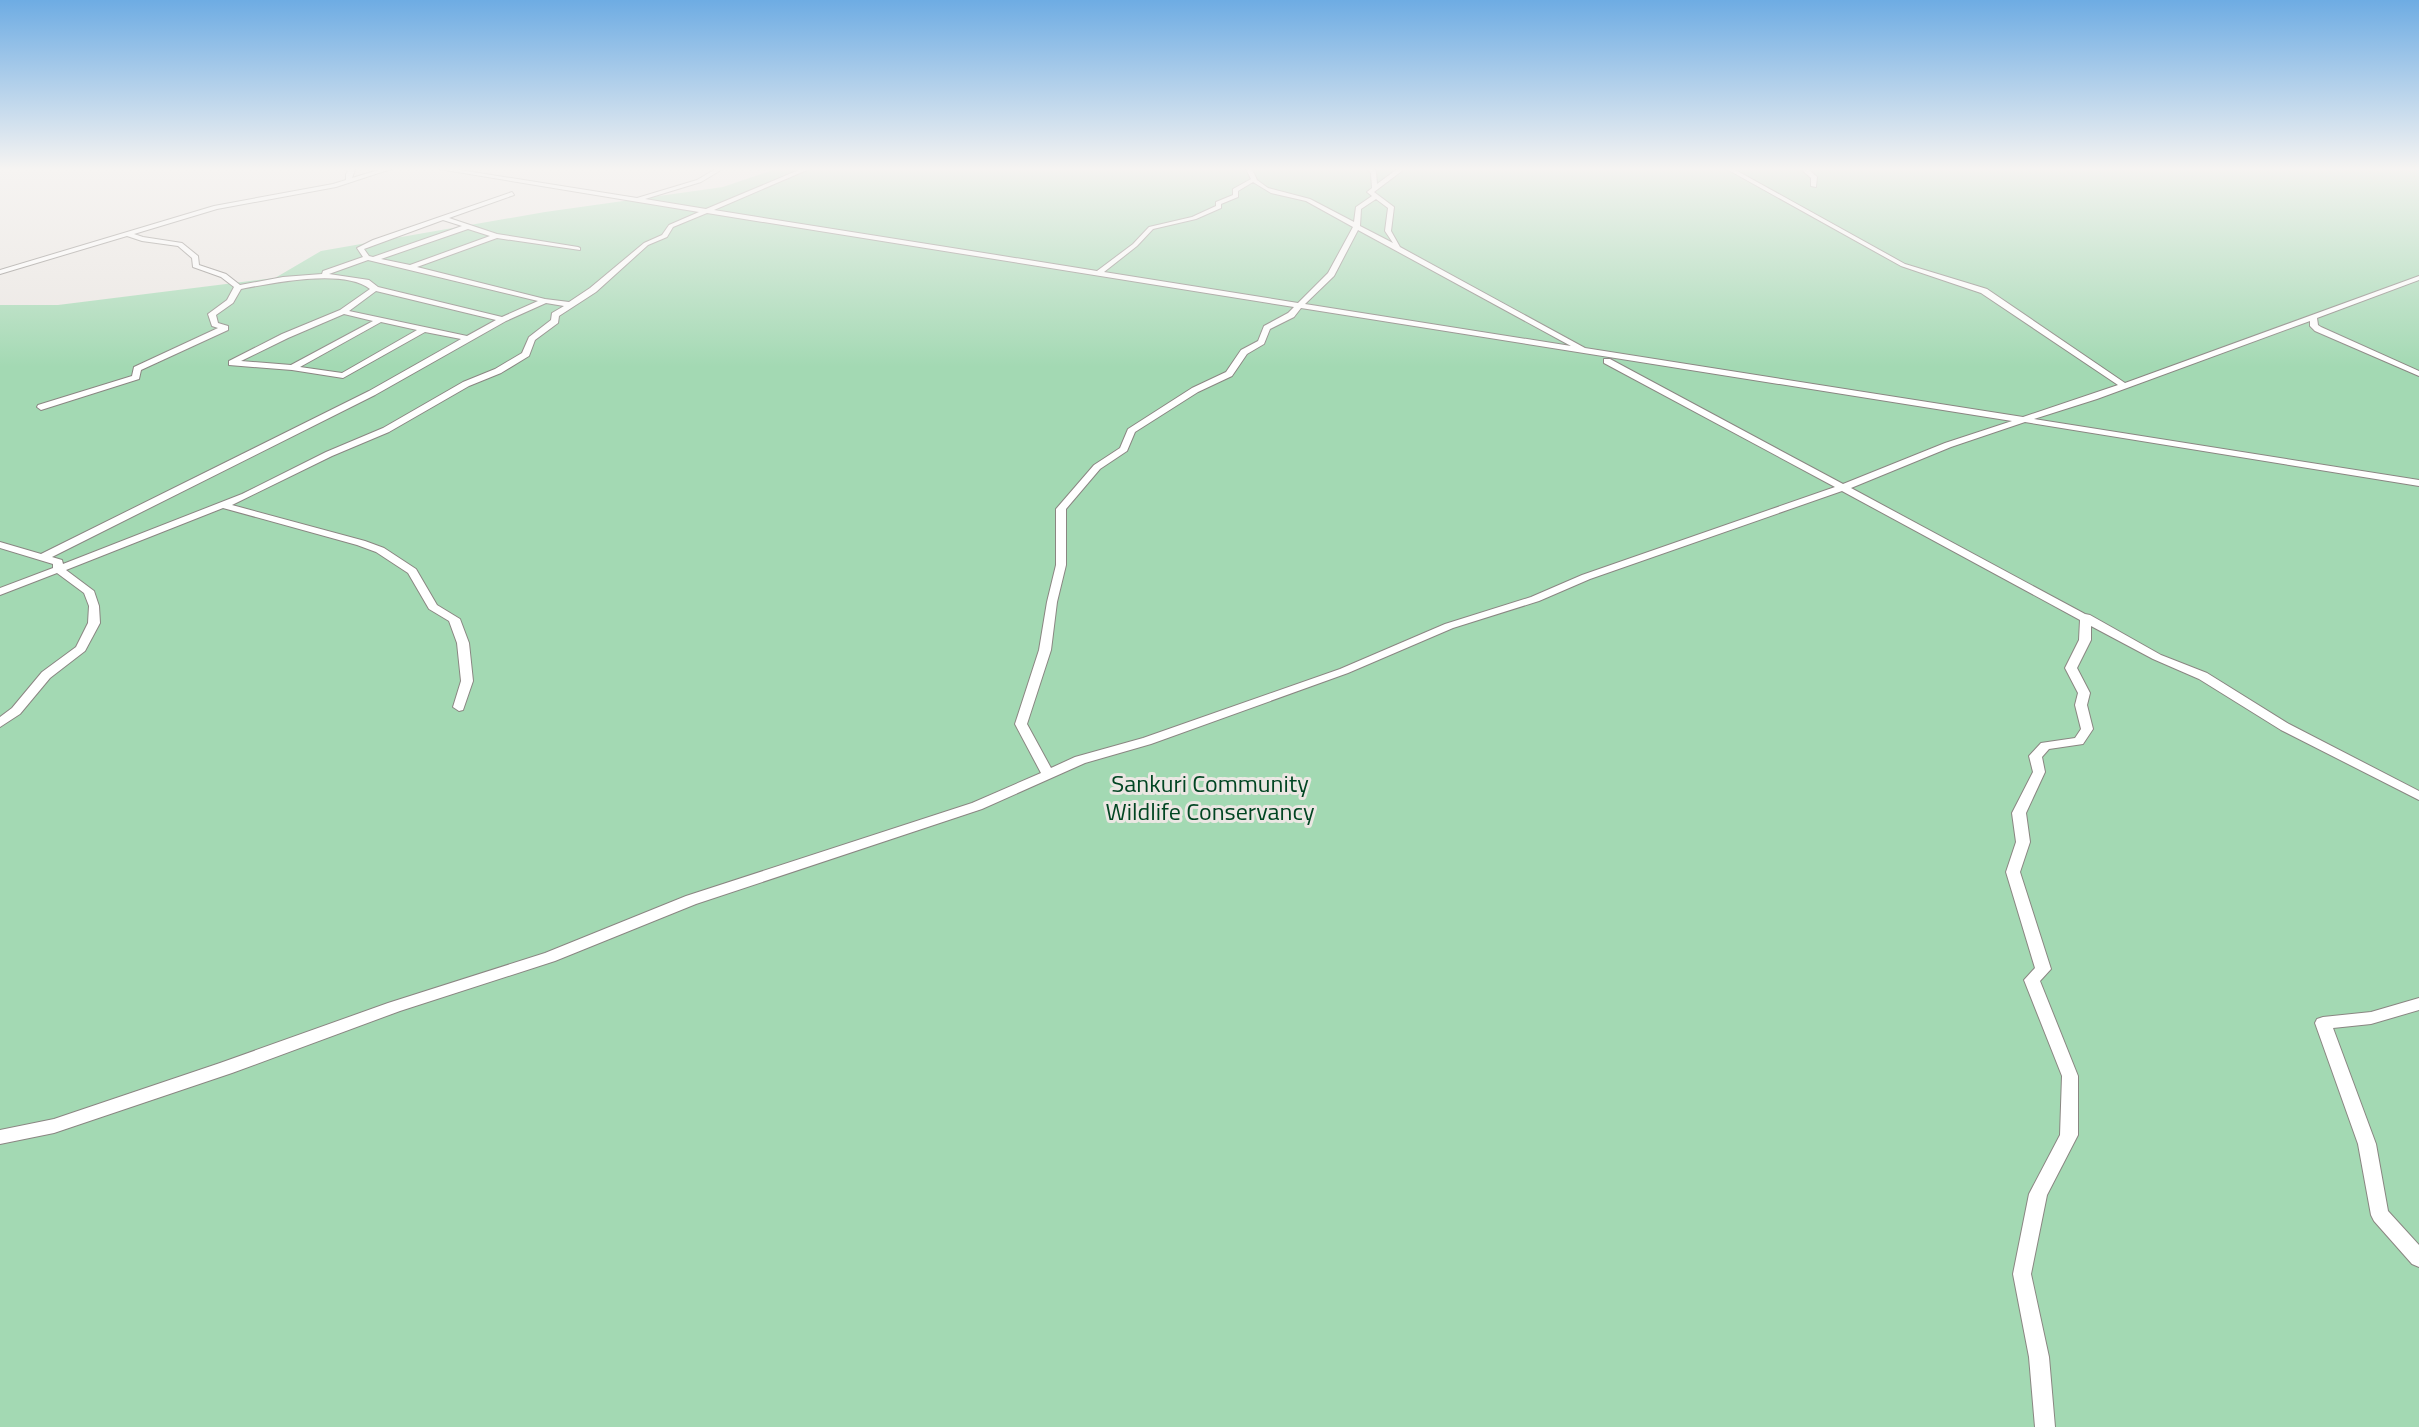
<svg xmlns="http://www.w3.org/2000/svg" width="2419" height="1427" font-family="'Titillium Web',sans-serif">
	<style>
		.green { fill: #a3d9b3 }
		.lines { fill: none; stroke-linecap: round; stroke-linejoin: round }
		.minor-casing { stroke: #8a8682; stroke-width: 2 }
		.minor { fill: #fff; fill-rule: evenodd }
		.labels { text-anchor: middle; dominant-baseline: central; stroke-width: 6; stroke-linejoin: round; paint-order: stroke }
		.park-label { font-size: 24px; fill: #014522; stroke: #ebe7e3 }
	</style>
	<rect width="100%" height="100%" fill="#ebe7e3"/>
	<path class="green" d="M782 167H2419V1427H0V305H58L275 278 321 251 545 212 723 187Z"/>
	<g class="lines">
		<g class="minor-casing">
			<g id="minor">
				<path d="M350 167H356L352 178 388 167H397L336 187 217 209 134 234 143 237 182 243 198 256 199 265 226 274 240 285 283 277 322 274 323 271 363 257 357 248 373 240 512 192 514 195 449 218 497 234 578 247 580 248V250L497 238 417 267 545 299 569 302 590 288 644 243 662 235 669 225 699 212 427 167H441L637 198 697 180 719 167H726L701 182 645 199 706 209 806 167H814L714 210 1097 271 1133 244 1149 227 1192 217 1216 206V202L1233 195V189L1251 179 1245 167H1251L1257 180 1268 188 1310 199 1354 222 1356 207 1372 196 1367 192 1372 188 1371 173 1365 167H1372L1376 171 1377 184 1400 167H1407L1374 192 1394 207 1391 231 1400 247 1585 348 2023 417 2118 385 1981 293 1901 266 1723 167H1730L1905 264 1987 289 2125 383 2419 276V280L2317 318 2318 325 2321 327 2419 371V376L2315 331 2310 326V321L2097 399 2034 419 2419 480V486L2025 422 1951 447 1851 488 2085 614 2090 615 2161 655 2207 673 2289 724 2419 791V800L2281 730 2199 679 2153 659 2091 626V640L2077 668 2090 693 2087 705 2093 729 2083 744 2049 749 2042 757 2045 772 2026 813 2030 842 2020 872 2051 969 2040 981 2078 1076V1135L2047 1195 2031 1274 2049 1357 2055 1427H2035L2029 1357 2013 1274 2029 1194 2060 1135 2062 1076 2024 980 2035 968 2006 872 2016 842 2012 813 2033 772 2029 756 2041 743 2075 738 2081 729 2075 705 2078 693 2065 668 2079 640 2080 620 1842 491 1590 579 1539 601 1453 628 1348 673 1151 744 1085 763 982 809 696 904 555 961 400 1011 232 1073 54 1133 0 1144V1130L54 1119 220 1063 388 1003 545 953 686 896 972 803 1041 773 1015 724 1039 650 1047 602 1056 565V509L1094 465 1120 448 1128 429 1192 388 1226 372 1241 350 1258 341 1264 326 1288 313 1294 307 707 213 673 227 667 237 648 245 596 292 559 316 558 323 535 340 529 356 501 373 469 386 389 432 332 456 232 505 365 541 384 548 416 569 437 605 460 619 469 643 473 681 463 710 459 711 453 707 461 681 457 643 449 621 429 609 408 573 376 552 357 545 223 508 66 570 94 591 99 606 100 623 85 651 50 678 20 714 0 727V717L12 708 42 672 76 647 88 623 89 606 84 593 57 573 0 595V588L53 568V564L0 548V542L41 554 369 391 461 339 425 332 343 378 292 370 229 365V361L282 334 340 310 370 289C344 268 272 283 241 289L233 303 216 315 218 323 228 326V330L141 370 139 379 41 410 37 407 38 405 132 376 134 367 218 328 212 326 208 314 227 300 234 287 221 277 193 267 192 258 178 246 142 241 127 236 0 274V270L214 206 333 184 346 180V174ZM1253 182 1271 193 1306 201 1353 227 1328 273 1298 303 1104 272 1137 246 1153 229 1196 219 1221 208V204L1238 197V191ZM1376 199 1388 208 1385 231 1393 243 1360 226 1361 209ZM443 220 462 226 373 257 369 256 364 249ZM468 229 490 236 410 265 381 259ZM1358 230 1571 346 1305 304 1334 276ZM368 260 538 301 502 317 378 287 369 280 329 274ZM376 291 496 320 467 336 349 311ZM546 303 564 306 552 313 551 320 529 337 522 353 495 369 463 382 383 428 326 452 242 494 63 564 62 560 52 557 375 395 506 321ZM1301 308 2012 421 1945 443 1843 484 1610 359H1604V363L1835 487 1582 575 1531 597 1445 624 1340 669 1143 738 1075 757 1051 768 1027 724 1051 650 1057 602 1066 565V509L1100 469 1127 451 1135 432 1198 392 1232 376 1247 354 1264 344 1270 329 1294 317ZM344 314 373 321 291 365 241 361 288 338ZM381 322 417 330 342 373 300 367Z"/>
				<path d="M1803 167H1810L1808 169 1817 177 1816 187 1811 186V178L1802 170Z"/>
				<path d="M2419 998V1010L2371 1024 2333 1028 2376 1144 2388 1211 2419 1245V1267L2412 1264 2374 1221 2371 1215 2358 1144 2315 1023 2317 1019 2323 1017 2371 1012Z"/>
			</g>
		</g>
		<use href="#minor" class="minor"/>
	</g>
	<linearGradient id="sky" x2="0" y2="1"><stop stop-color="#6eace3"/><stop offset="0.46" stop-color="#f6f4f2"/><stop offset="1" stop-color="#f6f4f2" stop-opacity="0"/></linearGradient>
	<rect width="2419" height="367" fill="url(#sky)"/>
	<g class="labels">
		<g class="park-label">
			<text x="1210" y="783">Sankuri Community<tspan x="1210" dy="28">Wildlife Conservancy</tspan></text>
		</g>
	</g>
</svg>
